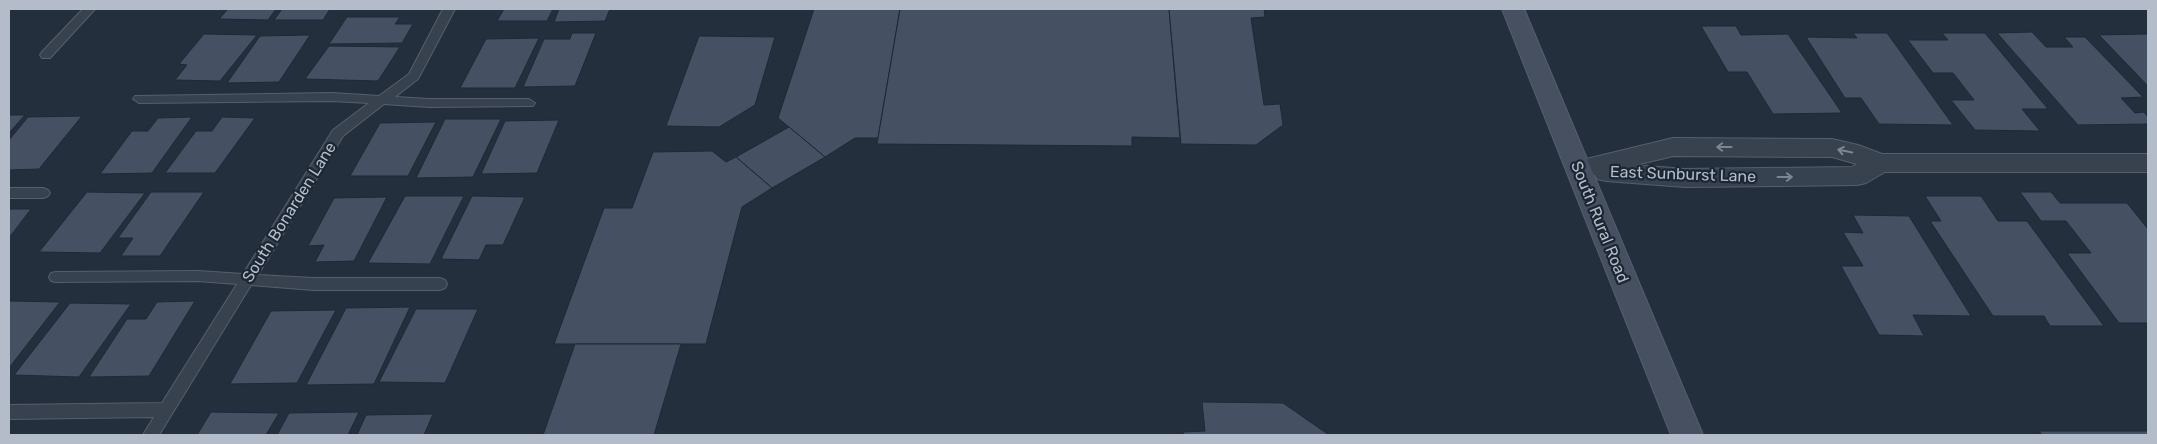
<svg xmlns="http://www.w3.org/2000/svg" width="2157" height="444" font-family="Rubik,sans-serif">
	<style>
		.building { fill: #455162; stroke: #1f2835 }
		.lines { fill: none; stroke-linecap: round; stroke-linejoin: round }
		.lane-casing { stroke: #565f6c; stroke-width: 2 }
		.street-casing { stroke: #565f6c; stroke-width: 2 }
		.secondary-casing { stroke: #565f6c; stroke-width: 2 }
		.lane { fill: #38414e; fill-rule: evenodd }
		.street { fill: #38414e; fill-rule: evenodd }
		.secondary { fill: #465061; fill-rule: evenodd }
		.oneway { stroke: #7c8592 }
		.labels { text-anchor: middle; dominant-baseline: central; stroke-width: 4.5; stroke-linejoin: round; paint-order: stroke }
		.street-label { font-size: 16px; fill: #b4bcc9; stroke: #1d2633 }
	</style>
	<rect width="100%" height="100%" fill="#242f3e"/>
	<g class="building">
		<path d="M228 9H276L268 20 219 19Z"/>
		<path d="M282 9H330L323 20H274Z"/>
		<path d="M504 9H553L547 21H497Z"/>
		<path d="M559 9H610L605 21 554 22Z"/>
		<path d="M814 9H900L878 138H855L825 157 778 118Z"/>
		<path d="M900 9H1169L1180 138 1132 137V146L877 144Z"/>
		<path d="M1169 9H1264L1265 17 1251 18 1264 105 1280 104 1283 125 1256 145 1181 144Z"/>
		<path d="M347 17H400L395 24H413L402 43 329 44Z"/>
		<path d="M1701 26H1736L1741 35 1788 34 1842 113 1773 114 1747 72H1728Z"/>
		<path d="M2032 32 2046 47H2073L2064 37H2085L2143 97 2121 98 2135 113 2144 112 2148 117V124L2078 125 1997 33Z"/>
		<path d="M572 33H596L575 86 523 87 544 39H570Z"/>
		<path d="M1853 33H1887L1953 125 1879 124 1861 98H1845L1806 37 1857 38Z"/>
		<path d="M1942 33H1985L2048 109H2022L2040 131 1975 130 1951 100H1974L1953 73H1933L1908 40H1948Z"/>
		<path d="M204 34 257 35 220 81 175 80 187 65 179 64Z"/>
		<path d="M2148 34V86L2099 35Z"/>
		<path d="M310 35 279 82 227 83 260 36Z"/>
		<path d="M699 36 775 37 755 105 719 127 666 126Z"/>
		<path d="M539 38 515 88H460L486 39Z"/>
		<path d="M329 46 400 47 378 81 305 79Z"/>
		<path d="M9 115H25L9 133Z"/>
		<path d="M82 116 39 169 9 170V140L28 117Z"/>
		<path d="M192 117 152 173 100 174 132 131H148L158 118Z"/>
		<path d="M222 117 255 118 215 173H165L196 131H212Z"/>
		<path d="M445 119H501L473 177 416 178Z"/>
		<path d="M559 120 537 173 481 174 505 121Z"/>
		<path d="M436 122 408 176H350L380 123Z"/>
		<path d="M789 127 825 157 772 188 736 157Z"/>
		<path d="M712 151 726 162 736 157 772 188 742 207 706 344H554L604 208H632L653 152Z"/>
		<path d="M87 192 145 193 100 253 39 252Z"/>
		<path d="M151 192H204L160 256H121L133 238H118Z"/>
		<path d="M2020 192H2051L2060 203H2127L2148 229V323H2119L2067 253H2091L2066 221H2041Z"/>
		<path d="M405 196H464L430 264 368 263Z"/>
		<path d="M472 196 525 197 503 245H486L479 260 441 259Z"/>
		<path d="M1925 196H1981L1998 221H2027L2104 326H2050L2044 316H1993L1930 221H1941Z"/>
		<path d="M387 197 354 261 315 262 324 245 308 246 334 198Z"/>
		<path d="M9 209H31L9 238Z"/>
		<path d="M1853 215 1909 216 1971 316 1913 315 1924 336 1879 335 1841 266H1863L1843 232 1863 233Z"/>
		<path d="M9 301 60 302 9 368Z"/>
		<path d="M195 301 149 376 89 377 127 319H146L157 302Z"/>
		<path d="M70 303 131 304 79 377 14 375Z"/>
		<path d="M410 307 374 384 306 385 346 308Z"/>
		<path d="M416 309H478L445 383 379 382Z"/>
		<path d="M336 310 297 383 230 384 271 311Z"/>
		<path d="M575 344H681L654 435H543Z"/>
		<path d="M1202 402 1283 403 1329 435H1184L1183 432 1205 431Z"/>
		<path d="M211 412 279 413 266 435H197Z"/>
		<path d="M359 412 348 435H277L289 413Z"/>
		<path d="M433 414 424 435H357L366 415Z"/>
		<path d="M2039 431H2148V435H2042Z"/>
	</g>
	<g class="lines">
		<g class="lane-casing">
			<g id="lane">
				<path d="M83 9H95L50 58H42L40 55 42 52Z"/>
				<path d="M443 9H455L418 79 395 97 429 99H529L535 103 533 106 429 107 384 104 343 136 258 275 313 278H440L445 280 447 284 445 288 440 290H313L251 285 159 435H143L154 417 9 419V405L162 403 237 284 198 281 56 282 51 281 49 277 51 273 56 272 198 271 243 274 333 130 369 103 332 101 139 103 133 99 135 96 332 93 379 96 409 74Z"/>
				<path d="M9 188H43L48 190 50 193 48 196 43 198H9Z"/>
			</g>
		</g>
		<g class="street-casing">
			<path id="street" d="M1673 138 1832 139 1858 145 1882 154H2148V172H1885L1866 183 1857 185 1685 187 1606 181 1597 179 1595 175 1579 179 1570 177 1566 170 1570 163ZM1673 156 1832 157 1857 164 1852 167 1685 169 1636 165Z"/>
		</g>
		<g class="secondary-casing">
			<path id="secondary" d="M1502 9H1524L1703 435H1671Z"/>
		</g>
		<use href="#lane" class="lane"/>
		<use href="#street" class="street"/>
		<use href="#secondary" class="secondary"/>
	</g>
	<defs><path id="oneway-shaft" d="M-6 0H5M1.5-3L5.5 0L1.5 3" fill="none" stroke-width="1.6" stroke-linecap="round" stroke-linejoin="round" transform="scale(1.25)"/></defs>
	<g class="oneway">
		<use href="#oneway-shaft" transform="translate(1724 147) rotate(180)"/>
		<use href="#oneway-shaft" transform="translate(1845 151) rotate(-168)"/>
		<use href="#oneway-shaft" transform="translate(1785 177)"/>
	</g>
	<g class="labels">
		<g class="street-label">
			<text transform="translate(1683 174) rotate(2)">East Sunburst Lane</text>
			<text transform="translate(289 212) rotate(-58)">South Bonarden Lane</text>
			<text transform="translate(1600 222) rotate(68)">South Rural Road</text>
		</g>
	</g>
	<rect width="2157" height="444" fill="none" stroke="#b4bcc9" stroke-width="20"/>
</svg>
